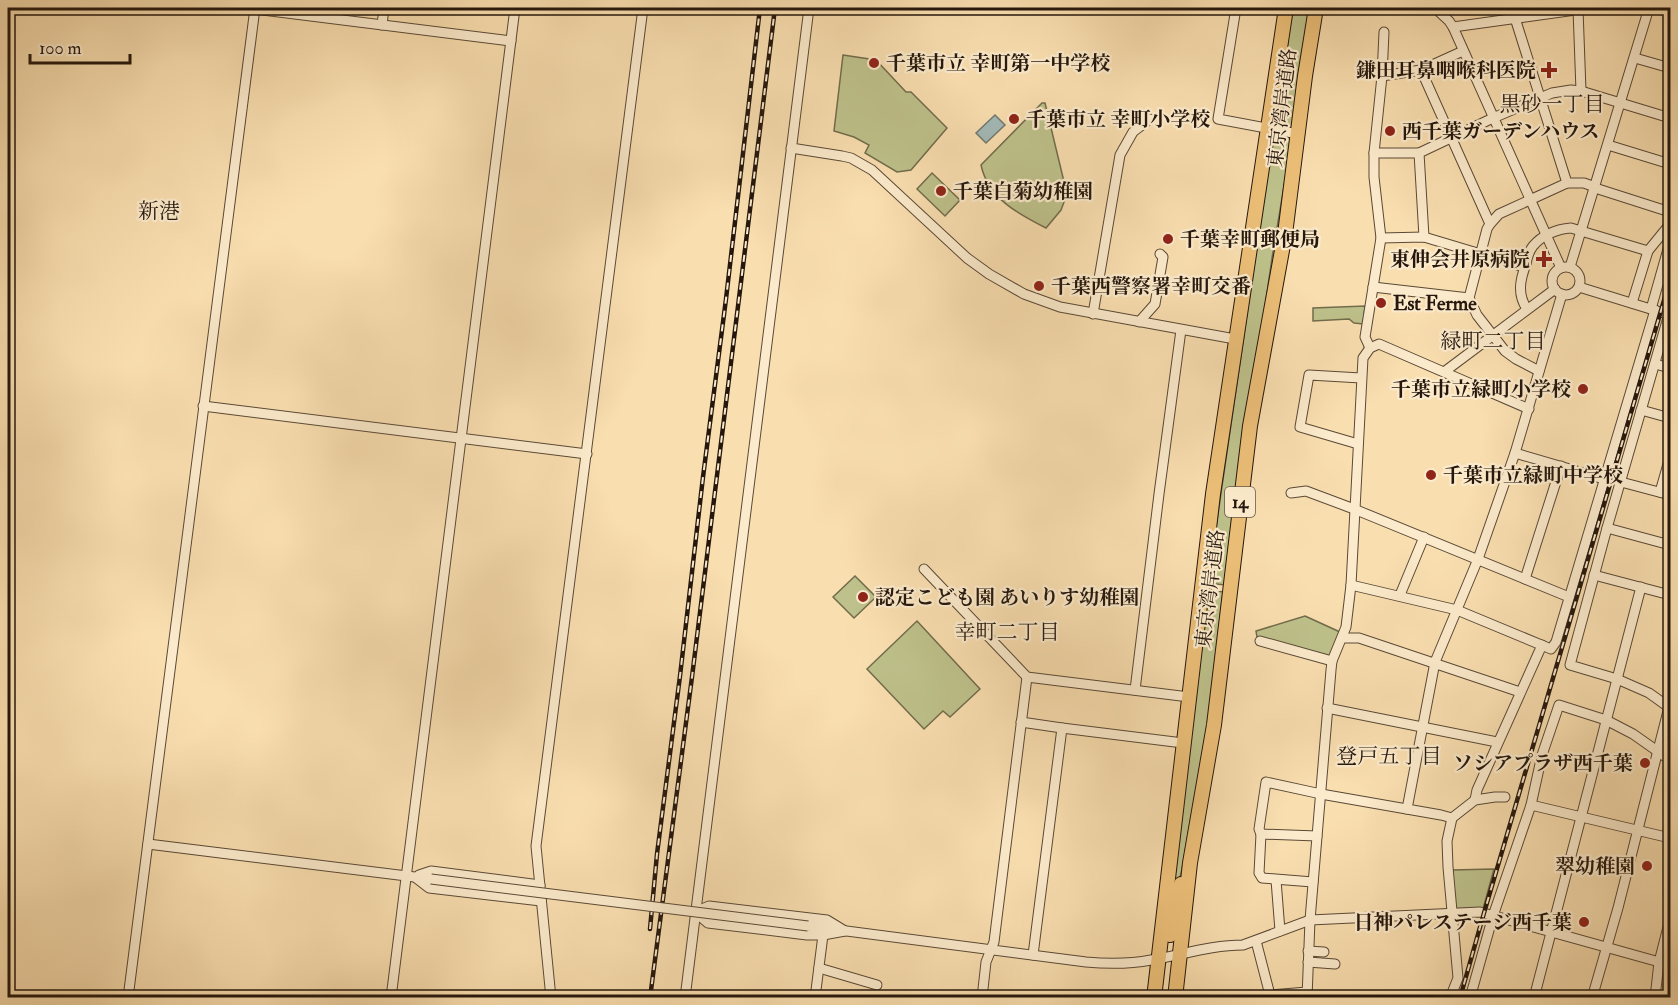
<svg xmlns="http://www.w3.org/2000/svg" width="1678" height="1005" font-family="'IM FELL Double Pica','Noto Serif JP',serif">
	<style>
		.green { fill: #bec18b; stroke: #726c4c; stroke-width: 1.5 }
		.water { fill: #a3b9b6; stroke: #717872; stroke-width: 1.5 }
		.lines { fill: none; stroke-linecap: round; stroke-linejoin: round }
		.minor-casing { stroke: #5a4936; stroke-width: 11 }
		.highway-casing { stroke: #25170d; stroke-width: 16 }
		.minor { stroke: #fbeacb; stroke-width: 9 }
		.highway { stroke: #ecbf78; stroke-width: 14 }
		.rail-casing { stroke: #25170d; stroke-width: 4.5 }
		.rail { stroke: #fbeacb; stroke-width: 2; stroke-dasharray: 7; stroke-linecap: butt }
		.minor-bridge-casing { stroke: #5a4936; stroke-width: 11; stroke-linecap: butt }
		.minor-bridge { stroke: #fbeacb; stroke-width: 9 }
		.poi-dot { fill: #8f2418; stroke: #fbeacb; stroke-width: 2 }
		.labels { text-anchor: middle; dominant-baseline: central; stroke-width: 4.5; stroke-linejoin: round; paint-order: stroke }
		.shield { fill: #fbeacb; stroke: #655646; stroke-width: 1.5 }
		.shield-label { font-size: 18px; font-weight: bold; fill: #25170d }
		.poi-label { font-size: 20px; font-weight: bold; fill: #25170d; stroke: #fbeacb; text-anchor: start }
		.street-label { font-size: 20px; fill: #25170d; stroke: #fbeacb }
		.neighbourhood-label { font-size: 21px; fill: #25170d; stroke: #fbeacb }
	</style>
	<rect width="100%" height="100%" fill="#f9deaf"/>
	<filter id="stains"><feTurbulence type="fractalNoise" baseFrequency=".00333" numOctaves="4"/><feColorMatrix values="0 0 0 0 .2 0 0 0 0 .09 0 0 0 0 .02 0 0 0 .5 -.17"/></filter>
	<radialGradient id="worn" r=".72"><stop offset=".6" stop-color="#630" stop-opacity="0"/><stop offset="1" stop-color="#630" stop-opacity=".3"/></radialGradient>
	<g class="green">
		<path d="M1292 8H1311L1293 129 1274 126Z"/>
		<path d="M843 55 876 60 906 92H911L947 128 911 170 897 172 865 153 869 145 854 137 834 131Z"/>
		<path d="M1042 103H1045L1067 194 1061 210 1046 228C1018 214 988 198 981 165Z"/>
		<path d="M1273 135 1292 138 1272 258 1225 585 1208 583Z"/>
		<path d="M932 173 960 200 945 216 917 189Z"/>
		<path d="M1365 306 1363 324 1354 323 1349 319 1313 321V308Z"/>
		<path d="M855 576 876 597 854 618 833 597Z"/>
		<path d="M1208 589 1223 592 1208 721 1182 869 1170 919Z"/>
		<path d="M1305 616 1340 632 1331 656 1328 657 1257 637 1256 631Z"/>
		<path d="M917 621 980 689 950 717 943 711 924 729 867 669Z"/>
		<path d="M1494 869 1483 909H1457L1454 906 1452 870Z"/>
	</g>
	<path class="water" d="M995 115 1005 125 986 143 976 133Z"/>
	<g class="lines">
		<g class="minor-casing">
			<g id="minor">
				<path d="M1236 8 1218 119 1298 134"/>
				<path d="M1435 8 1449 21 1453 27 1561 268"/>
				<path d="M254 9 511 41"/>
				<path d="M1578 9 1581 91"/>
				<path d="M1515 18 1567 183"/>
				<path d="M382 25 384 8"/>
				<path d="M1453 27 1590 8"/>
				<path d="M1635 58 1670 68"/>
				<path d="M1421 70 1490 224"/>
				<path d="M1382 76 1421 70 1463 51"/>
				<path d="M1608 145 1670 164"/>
				<path d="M791 148 842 156 851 158 872 170 967 258 989 274 1024 294 1060 307 1235 339"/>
				<path d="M1374 153H1419L1493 118 1552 93 1571 90 1581 91 1670 118"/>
				<path d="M1419 153 1424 237"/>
				<path d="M1595 188 1670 212"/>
				<path d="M1381 238 1424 237 1524 267"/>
				<path d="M1570 267 1649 8"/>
				<circle cx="1566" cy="281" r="14"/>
				<path d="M1373 287 1469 298"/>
				<path d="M1579 287 1670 315"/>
				<path d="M1632 303 1648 251 1670 224"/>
				<path d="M1527 309C1517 294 1520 280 1526 264 1527 258 1529 251 1533 246 1542 235 1557 229 1571 228L1648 251"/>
				<path d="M1651 309 1670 242"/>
				<path d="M1093 314 1120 155 1133 132 1150 119"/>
				<path d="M1669 314 1607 528 1570 665 1617 679 1649 693 1670 708"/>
				<path d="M1139 322 1155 304 1163 257 1160 254"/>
				<path d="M1370 348 1365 337 1381 238 1374 177V153L1382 76 1384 32"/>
				<path d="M1655 364 1670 368"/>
				<path d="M1539 371 1516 359 1505 351 1477 315 1469 298 1487 229 1490 224 1499 214 1567 183H1584L1595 187"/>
				<path d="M1444 372 1555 289"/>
				<path d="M203 406 587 454"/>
				<path d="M1641 410 1670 418"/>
				<path d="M1358 444 1300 427 1309 375 1361 378"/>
				<path d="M1515 453 1604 479"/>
				<path d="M1621 482 1670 495"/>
				<path d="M1660 492 1670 457"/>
				<path d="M1291 493 1306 491 1354 509 1569 597"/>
				<path d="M1607 528 1670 545"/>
				<path d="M924 569 1027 677 1189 697"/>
				<path d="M1594 575 1670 595"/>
				<path d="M1525 579 1561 466"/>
				<path d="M1351 585 1457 610 1551 649 1556 642 1655 310"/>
				<path d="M1400 595 1424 537"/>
				<path d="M1342 638H1359L1520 692"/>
				<path d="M1260 641 1332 661"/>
				<path d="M1135 690 1159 494 1181 330"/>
				<path d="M1327 708 1497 742"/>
				<path d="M1021 722 1062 728 1183 743"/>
				<path d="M1475 800 1477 790 1542 645"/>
				<path d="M1531 805 1670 838"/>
				<path d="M1407 809 1435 662 1478 559 1515 453 1562 294"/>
				<path d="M1261 834 1259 873 1262 878 1313 882"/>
				<path d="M1317 836 1261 834 1259 829 1266 782 1321 794 1441 815 1452 818 1475 800 1495 797H1505"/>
				<path d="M148 844 431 879"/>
				<path d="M419 875 431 871 540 885"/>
				<path d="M416 878 429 888 541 901"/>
				<path d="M1276 880 1280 931"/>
				<path d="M709 906 827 920 845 931 823 935H807L708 923 695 912Z"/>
				<path d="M808 926 1086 962C1108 964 1130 964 1151 960 1182 955 1211 945 1243 945L1310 920 1480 912 1670 965"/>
				<path d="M1256 941 1270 995 1307 992"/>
				<path d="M1308 951 1324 952"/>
				<path d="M1033 955 1062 728"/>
				<path d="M1308 962 1335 964"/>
				<path d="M819 968 877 985"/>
				<path d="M128 998 255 8"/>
				<path d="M391 998 515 8"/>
				<path d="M551 998 536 846 643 8"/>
				<path d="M685 998 809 8"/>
				<path d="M815 998 823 935"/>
				<path d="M982 998 986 962 994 942 1027 677"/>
				<path d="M1307 998 1310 920 1331 670 1332 661 1346 627 1351 585 1363 358 1370 348 1379 344 1529 409"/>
				<path d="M1450 998 1458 978 1448 867 1447 841 1452 818"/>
				<path d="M1470 998 1493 916 1531 805 1542 755 1559 705 1606 720 1633 734 1670 760"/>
				<path d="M1534 998 1641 587"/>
				<path d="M1592 998 1618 908 1670 703"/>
				<path d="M1655 998 1659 962 1670 919"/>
			</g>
		</g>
		<g class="highway-casing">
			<g id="highway">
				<path d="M1170 935 1175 903 1181 884"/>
				<path d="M1154 998 1213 494 1286 8"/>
				<path d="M1175 998 1190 863 1214 725 1250 426 1285 234 1305 76 1316 8"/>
			</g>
		</g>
		<use href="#minor" class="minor"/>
		<use href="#highway" class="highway"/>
		<g class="rail-casing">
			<g id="rail">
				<path d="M650 929 657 854 680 676 703 477 726 299 760 8"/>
				<path d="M650 998 692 677 775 8"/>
				<path d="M1460 998 1484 913 1670 280"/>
			</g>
		</g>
		<use href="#rail" class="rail"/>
		<g class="minor-bridge-casing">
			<path id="minor-bridge" d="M431 879 808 926"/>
		</g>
		<use href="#minor-bridge" class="minor-bridge"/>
	</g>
	<g class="poi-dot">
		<circle cx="874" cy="63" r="6"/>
		<path d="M1546 61h6v6h6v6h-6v6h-6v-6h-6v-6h6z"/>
		<circle cx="1014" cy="119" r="6"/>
		<circle cx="1390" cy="131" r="6"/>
		<circle cx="941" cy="191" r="6"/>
		<circle cx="1168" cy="239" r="6"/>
		<path d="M1541 250h6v6h6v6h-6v6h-6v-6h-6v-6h6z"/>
		<circle cx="1039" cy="286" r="6"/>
		<circle cx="1381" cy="303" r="6"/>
		<circle cx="1583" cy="389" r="6"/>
		<circle cx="1431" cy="475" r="6"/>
		<circle cx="863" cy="597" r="6"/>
		<circle cx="1645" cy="763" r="6"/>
		<circle cx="1647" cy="866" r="6"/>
		<circle cx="1584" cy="922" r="6"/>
	</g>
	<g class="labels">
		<rect class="shield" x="1225" y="487" width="30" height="30" rx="4.5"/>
		<g class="shield-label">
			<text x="1240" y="502">14</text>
		</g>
		<g class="poi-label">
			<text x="886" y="63">千葉市立 幸町第一中学校</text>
			<text x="1536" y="70" text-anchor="end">鎌田耳鼻咽喉科医院</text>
			<text x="1026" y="119">千葉市立 幸町小学校</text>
			<text x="1402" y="131">西千葉ガーデンハウス</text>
			<text x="953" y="191">千葉白菊幼稚園</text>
			<text x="1180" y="239">千葉幸町郵便局</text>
			<text x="1530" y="259" text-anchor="end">東伸会井原病院</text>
			<text x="1051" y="286">千葉西警察署幸町交番</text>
			<text x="1393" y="303">Est Ferme</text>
			<text x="1571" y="389" text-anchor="end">千葉市立緑町小学校</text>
			<text x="1443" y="475">千葉市立緑町中学校</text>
			<text x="875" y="597">認定こども園 あいりす幼稚園</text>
			<text x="1633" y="763" text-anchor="end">ソシアプラザ西千葉</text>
			<text x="1635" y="866" text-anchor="end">翠幼稚園</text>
			<text x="1572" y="922" text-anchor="end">日神パレステージ西千葉</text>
		</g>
		<g class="street-label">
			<text transform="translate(1282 108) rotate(-83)">東京湾岸道路</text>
			<text transform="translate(1210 589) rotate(-83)">東京湾岸道路</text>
		</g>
		<g class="neighbourhood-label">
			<text x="1552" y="104">黒砂一丁目</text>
			<text x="159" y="211">新港</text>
			<text x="1493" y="341">緑町二丁目</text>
			<text x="1007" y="632">幸町二丁目</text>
			<text x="1389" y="756">登戸五丁目</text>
		</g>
	</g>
	<rect width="1678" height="1005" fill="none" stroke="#f9deaf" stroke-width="30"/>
	<rect x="9" y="9" width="1660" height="987" fill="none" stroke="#25170d" stroke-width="3"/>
	<rect x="15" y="15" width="1648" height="975" fill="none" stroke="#25170d" stroke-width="1.5"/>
	<path d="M30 54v9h100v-9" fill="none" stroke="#25170d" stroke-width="3"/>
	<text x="39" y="54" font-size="18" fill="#25170d" stroke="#fbeacb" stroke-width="4.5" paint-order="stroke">100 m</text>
	<rect width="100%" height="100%" filter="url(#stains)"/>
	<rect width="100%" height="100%" fill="url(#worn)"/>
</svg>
